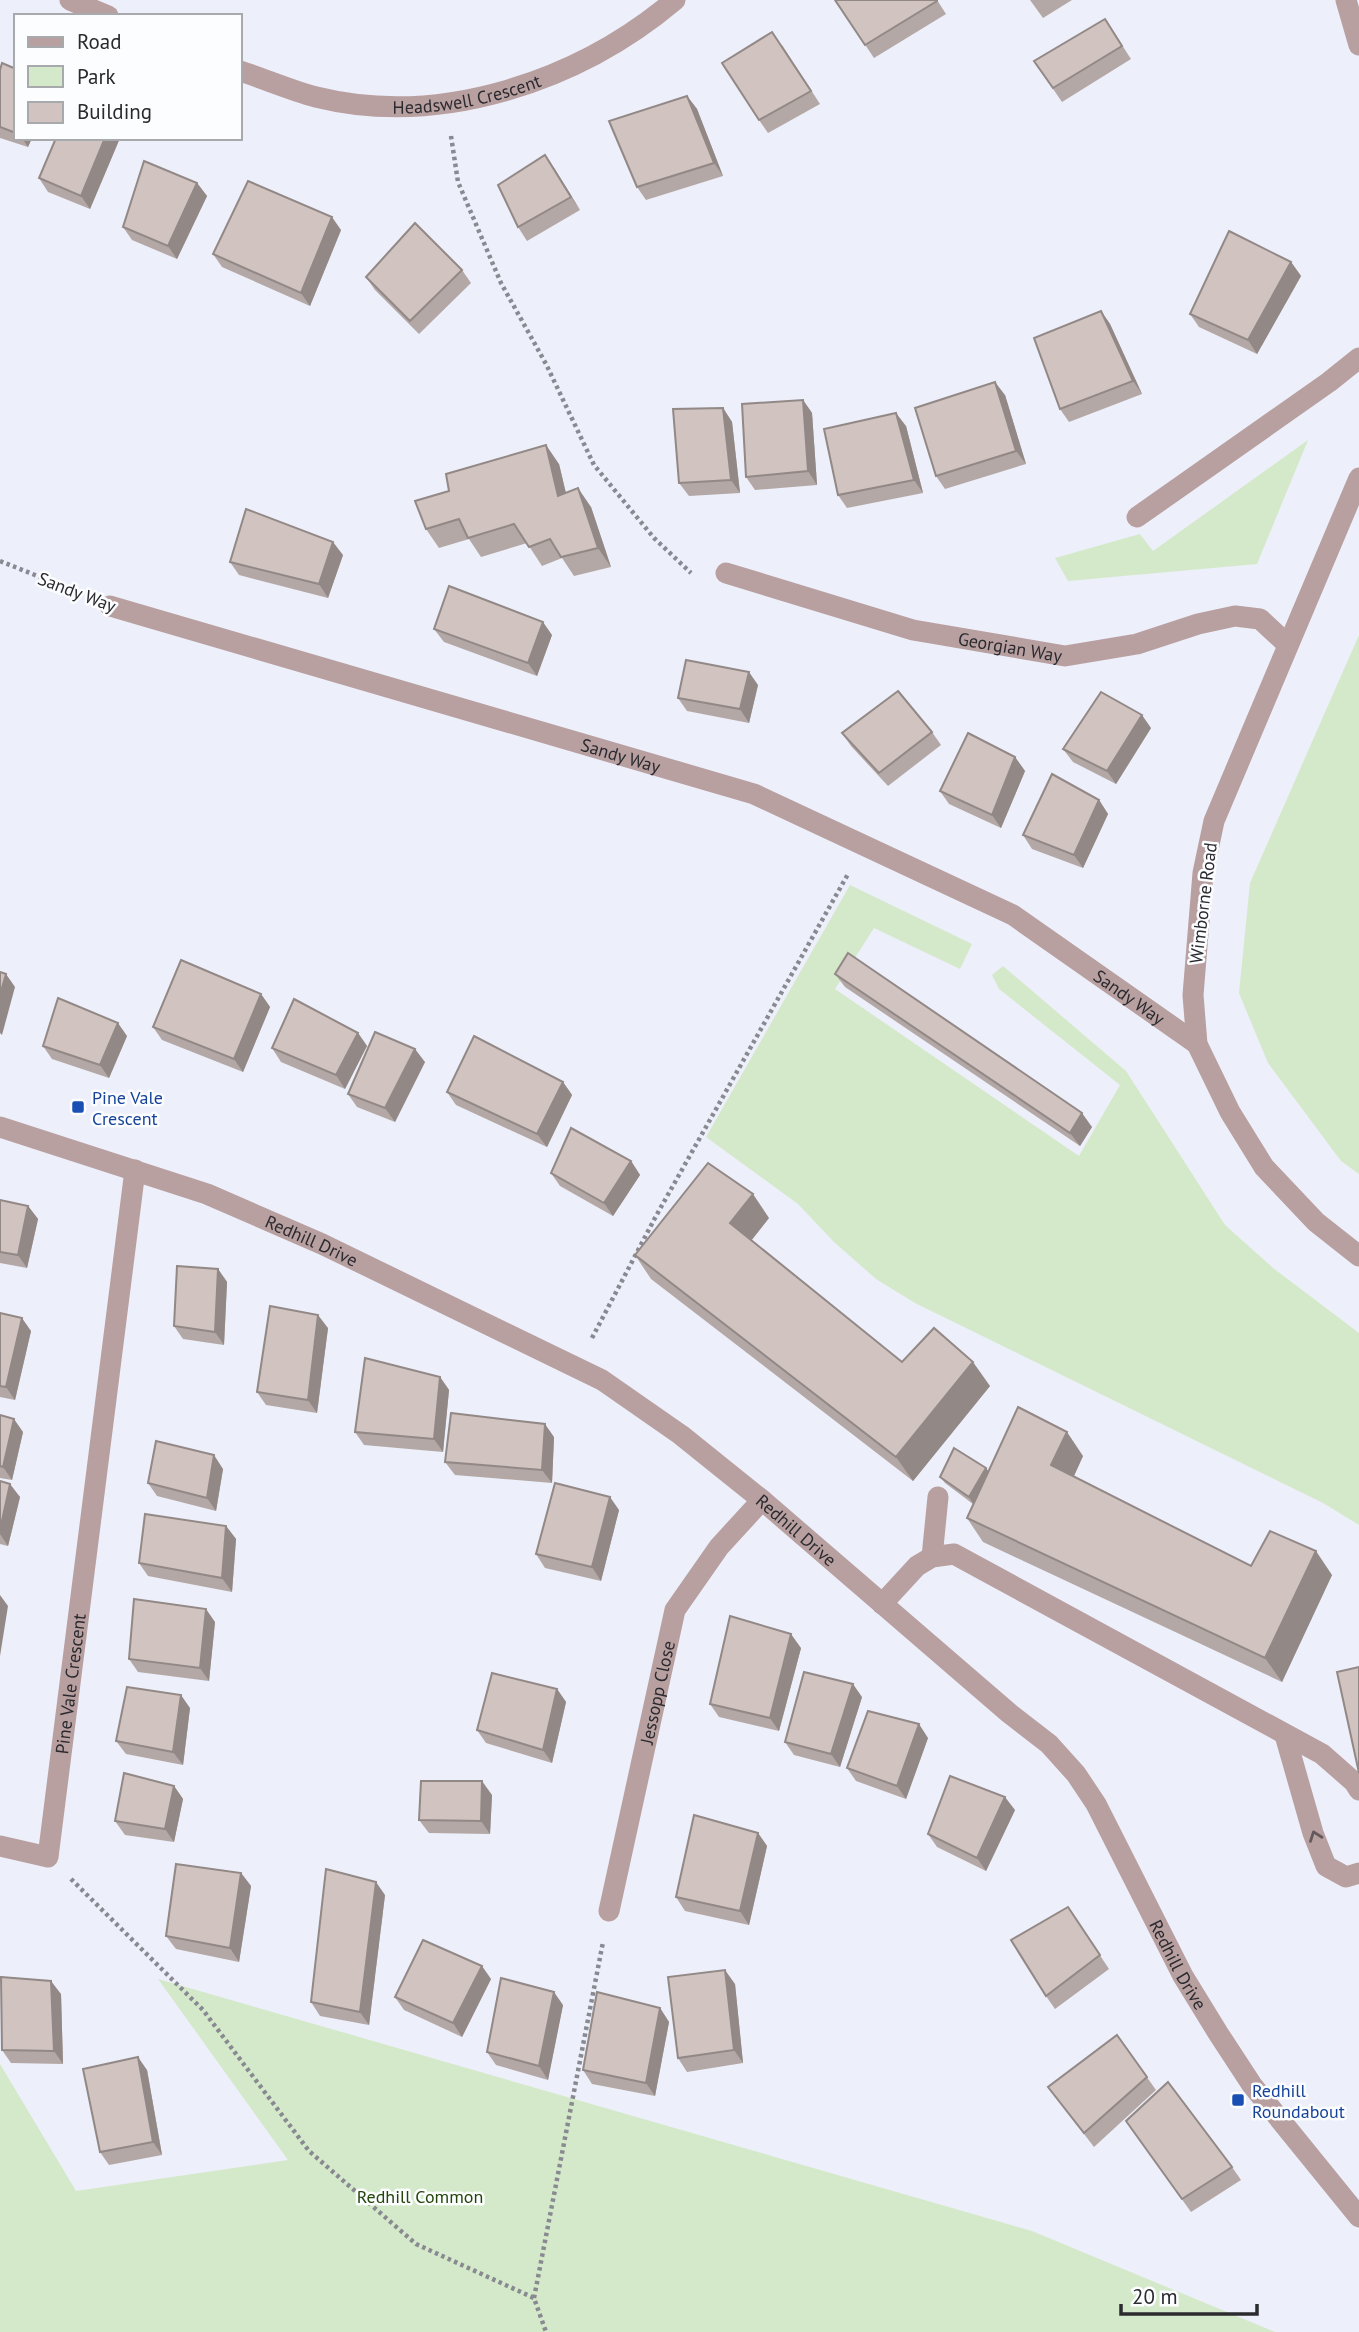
<svg xmlns="http://www.w3.org/2000/svg" width="1359" height="2332" font-family="'PT Sans',sans-serif">
	<style>
		.green { fill: #d4e9c9 }
		.lines { fill: none; stroke-linecap: round; stroke-linejoin: round }
		.path { stroke: #888991; stroke-width: 4.5; stroke-dasharray: 3.5 3.5; stroke-linecap: butt }
		.lane { stroke: #b89fa0; stroke-width: 21 }
		.street { stroke: #b89fa0; stroke-width: 21 }
		.wall { fill: #b3a8a5 }
		.shaded-wall { fill: #928886 }
		.building { fill: #d0c3c0; stroke: #928886; stroke-width: 2 }
		.oneway { stroke: #63595c }
		.transit-dot { fill: #1a4fb4; stroke: #fcfdff; stroke-width: 2.5 }
		.labels { text-anchor: middle; dominant-baseline: central; stroke-width: 5; stroke-linejoin: round; paint-order: stroke }
		.street-label { font-size: 18px; fill: #2a2a2f; stroke: #fcfdff }
		.transit-label { font-size: 18px; fill: #164399; stroke: #fcfdff; text-anchor: start }
		.park-label { font-size: 18px; fill: #244509; stroke: #fcfdff }
	</style>
	<rect width="100%" height="100%" fill="#edeffa"/>
	<g class="green">
		<path d="M1308 440 1257 564 1068 581 1055 558 1140 534 1153 551Z"/>
		<path d="M1359 635V1174L1341 1161 1268 1063 1239 993 1250 883Z"/>
		<path d="M850 885 972 944 960 969 874 928 835 989 1079 1156 1120 1085 999 989 992 975 1003 966 1126 1071 1225 1225 1273 1268 1359 1333V1525L1323 1503 915 1303 876 1279 834 1242 798 1204 706 1137Z"/>
		<path d="M158 1979 1032 2231 1275 2332H0V2064L76 2191 288 2160Z"/>
	</g>
	<g class="lines">
		<g class="path">
			<path d="M451 136 458 182 501 283 546 364 594 465 654 538 691 573"/>
			<path d="M0 561 80 593"/>
			<path d="M592 1338 656 1216 848 874"/>
			<path d="M71 1879 203 2010 309 2151 416 2244 534 2298 546 2332"/>
			<path d="M534 2298 603 1942"/>
		</g>
		<g class="lane">
			<path d="M1137 517 1329 382 1359 358"/>
			<path d="M932 1557 938 1497"/>
			<path d="M882 1604 917 1566 932 1557 954 1554 1322 1754 1354 1782 1359 1790"/>
			<path d="M1285 1735 1313 1833 1326 1866 1346 1877 1359 1873"/>
		</g>
		<g class="street">
			<path d="M70 0 108 16"/>
			<path d="M1346 0 1359 45"/>
			<path id="s1" d="M240 71C265 79 290 90 316 97 441 128 579 81 675 0"/>
			<path d="M1359 478 1214 821 1203 873 1193 995 1197 1044 1230 1112 1264 1167 1316 1222 1359 1256"/>
			<path id="s2" d="M726 573 913 630 1065 656 1137 644 1198 624 1235 616 1260 619 1288 645"/>
			<path id="s3" d="M110 606 754 794 1013 915 1197 1044"/>
			<path id="s4" d="M0 1127 207 1194 322 1244 602 1380 681 1435 762 1500 1009 1713 1049 1744 1076 1774 1096 1804 1183 1976 1218 2033 1252 2085 1359 2217"/>
			<path id="s5" d="M0 1846 48 1857 135 1170"/>
			<path id="s6" d="M609 1911 675 1610 719 1547 762 1500"/>
		</g>
	</g>
	<g class="wall">
		<path d="M835 0H937L946 14 874 58Z"/>
		<path d="M1030 0H1072L1043 18Z"/>
		<path d="M1105 19 1131 59 1062 102 1034 61Z"/>
		<path d="M782 45 820 104 768 133 759 120Z"/>
		<path d="M16 69V138H32L28 147 0 138V70Z"/>
		<path d="M687 96 697 109 723 176 646 200 637 187Z"/>
		<path d="M56 138H120L90 209 48 192 39 178Z"/>
		<path d="M554 168 580 210 527 241 518 227Z"/>
		<path d="M197 183 207 196 177 259 132 240 123 227Z"/>
		<path d="M341 230 310 306 222 267 213 254Z"/>
		<path d="M1291 262 1301 276 1257 354 1199 327 1190 314Z"/>
		<path d="M462 270 471 283 419 334 375 290 366 277Z"/>
		<path d="M1101 311 1110 324 1142 394 1069 422 1060 409Z"/>
		<path d="M1005 395 1026 464 945 489 936 476Z"/>
		<path d="M803 400 812 413 817 485 755 490 746 477Z"/>
		<path d="M723 408 732 422 740 493 689 496 679 483Z"/>
		<path d="M906 426 923 493 847 508 838 495Z"/>
		<path d="M559 464 566 493 591 507 611 567 574 576 562 558 542 566 527 543 481 557 469 539 439 548 426 529Z"/>
		<path d="M343 555 328 598 239 575 230 562Z"/>
		<path d="M434 629 552 635 537 676 444 642Z"/>
		<path d="M758 685 749 723 687 711 678 698Z"/>
		<path d="M1151 728 1116 784 1073 762 1063 749Z"/>
		<path d="M932 732 941 745 888 786 851 746 842 733Z"/>
		<path d="M1015 757 1025 771 1001 828 949 804 940 791Z"/>
		<path d="M1099 800 1108 814 1083 868 1032 849 1023 835Z"/>
		<path d="M835 974 1092 1127 1080 1146 845 987Z"/>
		<path d="M261 994 270 1007 243 1072 162 1040 153 1027Z"/>
		<path d="M358 1033 367 1046 345 1089 281 1062 272 1048Z"/>
		<path d="M127 1036 109 1078 52 1059 43 1046Z"/>
		<path d="M425 1062 395 1122 357 1107 348 1094Z"/>
		<path d="M563 1082 572 1095 547 1147 456 1105 447 1092Z"/>
		<path d="M631 1161 640 1175 613 1216 560 1186 551 1173Z"/>
		<path d="M0 1200 28 1206 38 1219 27 1268 0 1263Z"/>
		<path d="M769 1218 751 1241 902 1362 990 1386 913 1481 651 1279 635 1255Z"/>
		<path d="M218 1269 227 1282 224 1345 183 1339 174 1326Z"/>
		<path d="M0 1313 31 1331 15 1400 0 1397Z"/>
		<path d="M328 1328 317 1413 266 1405 257 1392Z"/>
		<path d="M440 1377 449 1390 443 1452 364 1445 355 1432Z"/>
		<path d="M0 1415 23 1432 12 1480 0 1478Z"/>
		<path d="M554 1437 552 1483 455 1475 445 1462Z"/>
		<path d="M1083 1456 1074 1476 1251 1566 1332 1575 1282 1682 983 1542 967 1518 973 1504 945 1483 940 1477 986 1468 988 1471Z"/>
		<path d="M223 1469 216 1511 157 1496 148 1483Z"/>
		<path d="M0 1481 20 1497 8 1546 0 1544Z"/>
		<path d="M619 1510 601 1581 545 1568 536 1554Z"/>
		<path d="M226 1526 236 1539 232 1592 148 1576 139 1563Z"/>
		<path d="M215 1622 209 1681 138 1672 129 1659Z"/>
		<path d="M801 1648 779 1731 719 1717 710 1704Z"/>
		<path d="M557 1689 566 1702 552 1763 486 1743 477 1730Z"/>
		<path d="M862 1697 840 1767 794 1755 785 1742Z"/>
		<path d="M190 1708 183 1765 126 1754 116 1741Z"/>
		<path d="M928 1738 906 1799 856 1781 847 1768Z"/>
		<path d="M174 1786 183 1799 174 1842 125 1835 115 1821Z"/>
		<path d="M492 1795 490 1834 429 1833 419 1820Z"/>
		<path d="M1015 1810 986 1871 937 1847 928 1834Z"/>
		<path d="M758 1833 767 1846 749 1925 685 1911 676 1897Z"/>
		<path d="M241 1873 251 1886 239 1962 176 1949 166 1936Z"/>
		<path d="M385 1895 369 2025 320 2016 311 2002Z"/>
		<path d="M1068 1907 1109 1969 1055 2009 1046 1996Z"/>
		<path d="M491 1979 462 2037 404 2010 395 1997Z"/>
		<path d="M735 1984 743 2063 687 2072 678 2058Z"/>
		<path d="M61 1994 63 2064 11 2063 2 2050Z"/>
		<path d="M563 2005 548 2080 496 2065 487 2052Z"/>
		<path d="M660 2008 669 2022 655 2096 592 2084 583 2070Z"/>
		<path d="M1117 2035 1156 2090 1094 2147 1048 2087Z"/>
		<path d="M147 2070 162 2155 109 2165 100 2152Z"/>
		<path d="M1126 2121 1232 2167 1241 2180 1191 2212Z"/>
	</g>
	<g class="shaded-wall">
		<path d="M687 96 697 109 723 176 714 163Z"/>
		<path d="M22 138H32L28 147Z"/>
		<path d="M105 138H120L90 209 81 196Z"/>
		<path d="M545 155 554 168 580 210 571 197Z"/>
		<path d="M197 183 207 196 177 259 168 246Z"/>
		<path d="M332 217 341 230 310 306 301 293Z"/>
		<path d="M1291 262 1301 276 1257 354 1248 340Z"/>
		<path d="M1101 311 1110 324 1142 394 1133 381Z"/>
		<path d="M995 382 1005 395 1026 464 1016 451Z"/>
		<path d="M803 400 812 413 817 485 808 471Z"/>
		<path d="M723 408 732 422 740 493 731 480Z"/>
		<path d="M896 413 906 426 923 493 914 480Z"/>
		<path d="M546 445 559 464 571 515 558 496Z"/>
		<path d="M578 488 591 507 611 567 598 548Z"/>
		<path d="M333 542 343 555 328 598 319 584Z"/>
		<path d="M543 622 552 635 537 676 528 663Z"/>
		<path d="M749 672 758 685 749 723 740 709Z"/>
		<path d="M1142 715 1151 728 1116 784 1107 771Z"/>
		<path d="M1015 757 1025 771 1001 828 992 815Z"/>
		<path d="M1099 800 1108 814 1083 868 1074 855Z"/>
		<path d="M6 974 15 987 2 1035 0 1033V995Z"/>
		<path d="M261 994 270 1007 243 1072 234 1059Z"/>
		<path d="M118 1023 127 1036 109 1078 100 1065Z"/>
		<path d="M358 1033 367 1046 345 1089 336 1075Z"/>
		<path d="M415 1049 425 1062 395 1122 385 1108Z"/>
		<path d="M563 1082 572 1095 547 1147 537 1134Z"/>
		<path d="M1082 1113 1092 1127 1080 1146 1070 1133Z"/>
		<path d="M631 1161 640 1175 613 1216 604 1203Z"/>
		<path d="M753 1194 769 1218 746 1247 730 1223Z"/>
		<path d="M28 1206 38 1219 27 1268 18 1255Z"/>
		<path d="M218 1269 227 1282 224 1345 215 1332Z"/>
		<path d="M318 1315 328 1328 317 1413 308 1400Z"/>
		<path d="M22 1318 31 1331 15 1400 6 1387Z"/>
		<path d="M973 1362 990 1386 913 1481 896 1457Z"/>
		<path d="M440 1377 449 1390 443 1452 434 1439Z"/>
		<path d="M14 1419 23 1432 12 1480 3 1467Z"/>
		<path d="M545 1424 554 1437 552 1483 542 1470Z"/>
		<path d="M1067 1432 1083 1456 1068 1489 1051 1465Z"/>
		<path d="M214 1455 223 1469 216 1511 207 1498Z"/>
		<path d="M986 1468 991 1475 973 1504 969 1497Z"/>
		<path d="M10 1484 20 1497 8 1546 0 1534V1530Z"/>
		<path d="M610 1497 619 1510 601 1581 592 1567Z"/>
		<path d="M226 1526 236 1539 232 1592 222 1578Z"/>
		<path d="M1316 1551 1332 1575 1282 1682 1265 1658Z"/>
		<path d="M0 1595 8 1606 0 1656Z"/>
		<path d="M206 1609 215 1622 209 1681 200 1668Z"/>
		<path d="M791 1634 801 1648 779 1731 770 1718Z"/>
		<path d="M853 1684 862 1697 840 1767 831 1754Z"/>
		<path d="M557 1689 566 1702 552 1763 543 1750Z"/>
		<path d="M181 1695 190 1708 183 1765 173 1752Z"/>
		<path d="M919 1724 928 1738 906 1799 897 1786Z"/>
		<path d="M482 1781 492 1795 490 1834 481 1821Z"/>
		<path d="M174 1786 183 1799 174 1842 165 1829Z"/>
		<path d="M1005 1797 1015 1810 986 1871 977 1858Z"/>
		<path d="M758 1833 767 1846 749 1925 740 1911Z"/>
		<path d="M241 1873 251 1886 239 1962 230 1948Z"/>
		<path d="M376 1882 385 1895 369 2025 360 2012Z"/>
		<path d="M482 1966 491 1979 462 2037 453 2023Z"/>
		<path d="M725 1970 735 1984 743 2063 734 2050Z"/>
		<path d="M51 1981 61 1994 63 2064 54 2051Z"/>
		<path d="M554 1992 563 2005 548 2080 539 2066Z"/>
		<path d="M660 2008 669 2022 655 2096 646 2083Z"/>
		<path d="M138 2057 147 2070 162 2155 153 2142Z"/>
	</g>
	<g class="building">
		<path d="M835 0H937V1L865 45Z"/>
		<path d="M1105 19 1122 46 1053 88 1034 61Z"/>
		<path d="M772 32 811 91 759 120 722 63Z"/>
		<path d="M2 63 16 69V133L0 127V70Z"/>
		<path d="M687 96 714 163 637 187 609 121Z"/>
		<path d="M56 138H105L81 196 39 178Z"/>
		<path d="M545 155 571 197 518 227 498 185Z"/>
		<path d="M144 161 197 183 168 246 123 227Z"/>
		<path d="M248 181 332 217 301 293 213 254Z"/>
		<path d="M415 223 462 270 410 321 366 277Z"/>
		<path d="M1229 231 1291 262 1248 340 1190 314Z"/>
		<path d="M1101 311 1133 381 1060 409 1034 338Z"/>
		<path d="M995 382 1016 451 936 476 915 408Z"/>
		<path d="M803 400 808 471 746 477 742 404Z"/>
		<path d="M723 408 731 480 679 483 673 409Z"/>
		<path d="M896 413 914 480 838 495 824 429Z"/>
		<path d="M546 445 558 496 578 488 598 548 561 557 550 539 529 547 514 524 468 538 459 519 426 529 415 501 449 491 446 474Z"/>
		<path d="M246 509 333 542 319 584 230 562Z"/>
		<path d="M449 586 543 622 528 663 434 629Z"/>
		<path d="M686 660 749 672 740 709 678 698Z"/>
		<path d="M898 691 932 732 879 773 842 733Z"/>
		<path d="M1101 692 1142 715 1107 771 1063 749Z"/>
		<path d="M968 733 1015 757 992 815 940 791Z"/>
		<path d="M1052 774 1099 800 1074 855 1023 835Z"/>
		<path d="M848 953 1082 1113 1070 1133 835 974Z"/>
		<path d="M181 960 261 994 234 1059 153 1027Z"/>
		<path d="M0 972 6 974 0 995Z"/>
		<path d="M58 998 118 1023 100 1065 43 1046Z"/>
		<path d="M294 999 358 1033 336 1075 272 1048Z"/>
		<path d="M375 1032 415 1049 385 1108 348 1094Z"/>
		<path d="M474 1036 563 1082 537 1134 447 1092Z"/>
		<path d="M571 1128 631 1161 604 1203 551 1173Z"/>
		<path d="M708 1163 753 1194 730 1223 902 1362 934 1328 973 1362 896 1457 635 1255Z"/>
		<path d="M0 1200 28 1206 18 1255 0 1252Z"/>
		<path d="M177 1266 218 1269 215 1332 174 1326Z"/>
		<path d="M270 1306 318 1315 308 1400 257 1392Z"/>
		<path d="M0 1313 22 1318 6 1387 0 1386Z"/>
		<path d="M365 1358 440 1377 434 1439 355 1432Z"/>
		<path d="M1018 1407 1067 1432 1051 1465 1251 1566 1270 1531 1316 1551 1265 1658 967 1518Z"/>
		<path d="M451 1413 545 1424 542 1470 445 1462Z"/>
		<path d="M0 1415 14 1419 3 1467 0 1466Z"/>
		<path d="M156 1441 214 1455 207 1498 148 1483Z"/>
		<path d="M954 1448 986 1468 969 1497 940 1477Z"/>
		<path d="M0 1481 10 1484 0 1530Z"/>
		<path d="M555 1483 610 1497 592 1567 536 1554Z"/>
		<path d="M145 1514 226 1526 222 1578 139 1563Z"/>
		<path d="M134 1599 206 1609 200 1668 129 1659Z"/>
		<path d="M730 1616 791 1634 770 1718 710 1704Z"/>
		<path d="M1359 1667V1773L1337 1672Z"/>
		<path d="M804 1672 853 1684 831 1754 785 1742Z"/>
		<path d="M492 1673 557 1689 543 1750 477 1730Z"/>
		<path d="M127 1687 181 1695 173 1752 116 1741Z"/>
		<path d="M868 1711 919 1724 897 1786 847 1768Z"/>
		<path d="M124 1773 174 1786 165 1829 115 1821Z"/>
		<path d="M950 1776 1005 1797 977 1858 928 1834Z"/>
		<path d="M421 1781H482L481 1821 419 1820Z"/>
		<path d="M694 1815 758 1833 740 1911 676 1897Z"/>
		<path d="M176 1864 241 1873 230 1948 166 1936Z"/>
		<path d="M326 1869 376 1882 360 2012 311 2002Z"/>
		<path d="M1068 1907 1100 1955 1046 1996 1011 1940Z"/>
		<path d="M423 1940 482 1966 453 2023 395 1997Z"/>
		<path d="M725 1970 734 2050 678 2058 668 1977Z"/>
		<path d="M1 1977 51 1981 54 2051 2 2050Z"/>
		<path d="M501 1978 554 1992 539 2066 487 2052Z"/>
		<path d="M597 1992 660 2008 646 2083 583 2070Z"/>
		<path d="M1117 2035 1147 2077 1084 2133 1048 2087Z"/>
		<path d="M138 2057 153 2142 100 2152 83 2069Z"/>
		<path d="M1168 2082 1232 2167 1182 2199 1126 2121Z"/>
	</g>
	<defs><path id="oneway-chevron" d="M-2-3.5L2.5 0L-2 3.5" fill="none" stroke-width="1.6" stroke-linecap="round" stroke-linejoin="round" transform="scale(1.75)"/></defs>
	<use class="oneway" href="#oneway-chevron" transform="translate(1315 1836) rotate(-110)"/>
	<g class="transit-dot">
		<rect x="71" y="1100" width="14" height="14" rx="3.5"/>
		<rect x="1231" y="2093" width="14" height="14" rx="3.5"/>
	</g>
	<g class="labels">
		<g class="street-label">
			<text stroke="none"><textPath href="#s1" startOffset="233">Headswell Crescent</textPath></text>
			<text transform="translate(77 592) rotate(21)">Sandy Way</text>
			<text stroke="none"><textPath href="#s2" startOffset="294">Georgian Way</textPath></text>
			<text stroke="none"><textPath href="#s3" startOffset="532">Sandy Way</textPath></text>
			<text transform="translate(1203 903) rotate(-83)">Wimborne Road</text>
			<text stroke="none"><textPath href="#s3" startOffset="1099">Sandy Way</textPath></text>
			<text stroke="none"><textPath href="#s4" startOffset="332">Redhill Drive</textPath></text>
			<text stroke="none"><textPath href="#s4" startOffset="900">Redhill Drive</textPath></text>
			<text stroke="none"><textPath href="#s5" startOffset="224">Pine Vale Crescent</textPath></text>
			<text stroke="none"><textPath href="#s6" startOffset="224">Jessopp Close</textPath></text>
			<text stroke="none"><textPath href="#s4" startOffset="1488">Redhill Drive</textPath></text>
		</g>
		<g class="transit-label">
			<text x="92" y="1097">Pine Vale<tspan x="92" dy="21">Crescent</tspan></text>
			<text x="1252" y="2090">Redhill<tspan x="1252" dy="21">Roundabout</tspan></text>
		</g>
		<g class="park-label">
			<text x="420" y="2196">Redhill Common</text>
		</g>
	</g>
	<rect x="14" y="14" width="228" height="126" fill="#fcfdff" stroke="#a8a9ac" stroke-width="2"/>
	<rect x="28" y="37" width="35" height="10" fill="#b89fa0" stroke="#a8a9ac" stroke-width="2"/>
	<text x="77" y="49" font-size="21" fill="#2a2a2f">Road</text>
	<rect x="28" y="66" width="35" height="21" fill="#d4e9c9" stroke="#a8a9ac" stroke-width="2"/>
	<text x="77" y="84" font-size="21" fill="#2a2a2f">Park</text>
	<rect x="28" y="102" width="35" height="21" fill="#d0c3c0" stroke="#a8a9ac" stroke-width="2"/>
	<text x="77" y="119" font-size="21" fill="#2a2a2f">Building</text>
	<path d="M1121 2304v10h136v-10" fill="none" stroke="#2a2a2f" stroke-width="3.5"/>
	<text x="1132" y="2304" font-size="21" fill="#2a2a2f" stroke="#fcfdff" stroke-width="5" paint-order="stroke">20 m</text>
</svg>
